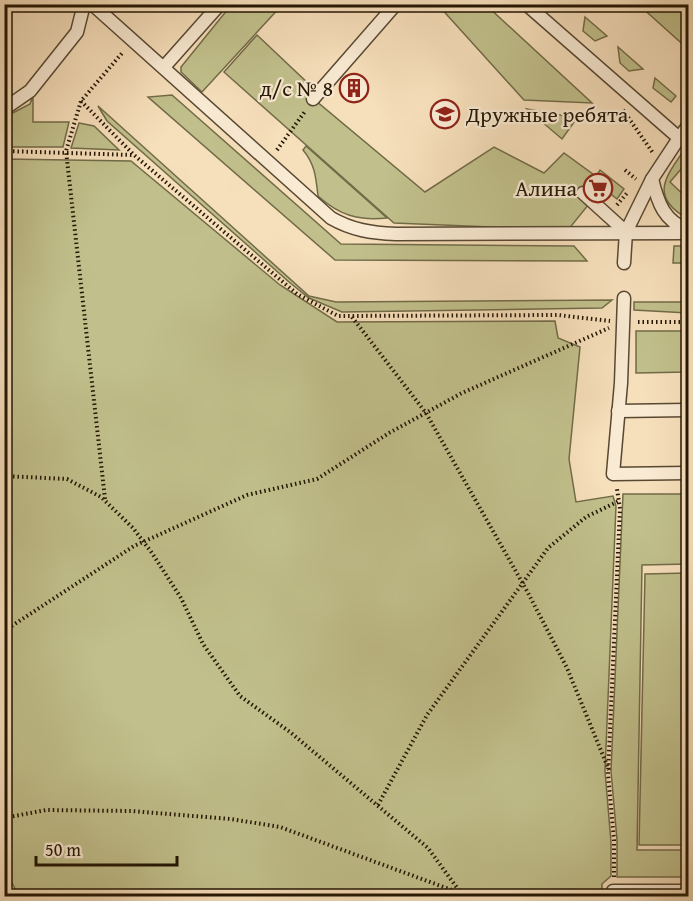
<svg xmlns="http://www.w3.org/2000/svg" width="693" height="901" font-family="'Gentium Book Plus',serif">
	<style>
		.green { fill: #c1c08c; stroke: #726b48; stroke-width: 1.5 }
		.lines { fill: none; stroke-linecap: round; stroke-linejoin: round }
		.service-casing { stroke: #584832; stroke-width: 15 }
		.path { stroke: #241604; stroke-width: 4; stroke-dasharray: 1.5 3; stroke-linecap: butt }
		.service { stroke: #f9ead3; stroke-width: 12 }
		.labels { text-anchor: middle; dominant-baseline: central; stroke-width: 4.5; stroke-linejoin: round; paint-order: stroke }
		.poi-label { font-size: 22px; fill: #241604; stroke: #f9ead3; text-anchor: end }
	</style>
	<rect width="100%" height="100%" fill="#f6dfbb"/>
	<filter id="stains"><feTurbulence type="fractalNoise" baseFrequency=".00333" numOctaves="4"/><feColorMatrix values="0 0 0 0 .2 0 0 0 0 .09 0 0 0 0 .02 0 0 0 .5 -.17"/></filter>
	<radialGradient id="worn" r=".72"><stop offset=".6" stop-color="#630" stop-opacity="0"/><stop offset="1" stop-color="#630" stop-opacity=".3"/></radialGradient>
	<g class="green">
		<path d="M232 4 282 5 202 92 181 72V67Z"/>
		<path d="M438 5H486L592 103 524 100Z"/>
		<path d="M639 5H677L688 16V49Z"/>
		<path d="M585 17 607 36 595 41 583 31Z"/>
		<path d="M257 35 313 88 309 95 425 192 494 147 544 173 564 153 594 175 577 195 589 204 568 230 394 223 224 72Z"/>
		<path d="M618 47 643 69 629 71 620 63Z"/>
		<path d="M655 78 676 96 671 102 653 88Z"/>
		<path d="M172 95 341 244 574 246 587 261 335 260 148 97Z"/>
		<path d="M33 96V122H69L63 147H5V117L30 104Z"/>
		<path d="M98 106 309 296 336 302 612 300 602 308 342 312 309 298 289 282 107 121Z"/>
		<path d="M527 109 577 118 562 139Z"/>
		<path d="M79 123 94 126 119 150 71 148Z"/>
		<path d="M688 144V161L670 182 688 199V219C646 195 668 175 688 144Z"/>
		<path d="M306 146 387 218C358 221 339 215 318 196 316 178 315 164 303 150Z"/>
		<path d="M5 159 131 161 280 285 337 322 555 321 558 338 580 347 569 459 576 502 613 496 616 506 605 771 611 842V876L602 884V896H19L4 868Z"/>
		<path d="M600 170 624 189 617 199 607 191 610 186 597 175Z"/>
		<path d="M674 246H688V263H673Z"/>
		<path d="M634 302H688V313L634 310Z"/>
		<path d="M636 331H688V372L636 373Z"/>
		<path d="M623 494H688V564L642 565 637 850H688V877H617V840L611 771Z"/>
		<path d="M688 573V845H639L645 574Z"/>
	</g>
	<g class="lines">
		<g class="service-casing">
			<g id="service">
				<path d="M92 4 331 218C352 230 371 233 396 234L688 233"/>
				<path d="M526 4 679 138 652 179 626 232 624 263"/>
				<path d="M164 67 220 4"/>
				<path d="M313 99 396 4"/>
				<path d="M4 109 30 91 77 32 84 4"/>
				<path d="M679 138 688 126"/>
				<path d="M652 179C658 203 664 221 688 230"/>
				<path d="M583 193 626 232"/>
				<path d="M624 298 621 383 613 474 688 473"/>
				<path d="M618 411 688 410"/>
				<path d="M613 891H688"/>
			</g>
		</g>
		<g class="path">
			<path d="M679 4 688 13"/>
			<path d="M81 101 134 155 297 294 338 316 558 315 610 321"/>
			<path d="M623 110 653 153"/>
			<path d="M277 150 306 110"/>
			<path d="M4 151 133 155"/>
			<path d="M625 170 636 179"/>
			<path d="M617 205 627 193"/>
			<path d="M352 317 426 413 527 591 567 668 609 770"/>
			<path d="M638 322H688"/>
			<path d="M4 476 67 479 101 497 133 528 152 553 181 598 203 644 240 696 290 732 428 848 463 896"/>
			<path d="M105 499 66 151 81 101 123 52"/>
			<path d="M4 631 134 546 247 495 317 479 389 433 462 393 609 328"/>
			<path d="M378 805 427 715 548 548 586 517 619 501"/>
			<path d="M4 818 46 810 131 811 231 819 280 827 460 893 599 891"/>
			<path d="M614 877V840L608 774 620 509 617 489"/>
		</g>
		<use href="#service" class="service"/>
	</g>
	<defs>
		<g id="building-ring" transform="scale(1.5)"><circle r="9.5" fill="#f9ead3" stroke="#8f2418" stroke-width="1.5"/><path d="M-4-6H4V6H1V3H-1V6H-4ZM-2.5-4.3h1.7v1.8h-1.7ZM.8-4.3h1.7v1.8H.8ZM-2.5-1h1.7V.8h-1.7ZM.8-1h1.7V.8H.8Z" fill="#8f2418"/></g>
		<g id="school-ring" transform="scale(1.5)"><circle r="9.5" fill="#f9ead3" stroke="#8f2418" stroke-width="1.5"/><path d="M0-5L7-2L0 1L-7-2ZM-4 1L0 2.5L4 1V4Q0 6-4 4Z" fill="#8f2418"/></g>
		<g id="supermarket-ring" transform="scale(1.5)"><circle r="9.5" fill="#f9ead3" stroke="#8f2418" stroke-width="1.5"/><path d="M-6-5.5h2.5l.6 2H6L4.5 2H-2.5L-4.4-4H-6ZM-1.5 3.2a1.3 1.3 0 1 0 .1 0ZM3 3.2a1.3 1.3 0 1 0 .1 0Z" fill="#8f2418"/></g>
	</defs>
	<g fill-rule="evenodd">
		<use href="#building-ring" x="354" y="88"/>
		<use href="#school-ring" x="445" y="114"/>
		<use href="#supermarket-ring" x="598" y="188"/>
	</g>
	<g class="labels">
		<g class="poi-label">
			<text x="333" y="88">д/с № 8</text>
			<text x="466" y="114" text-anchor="start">Дружные ребята</text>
			<text x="577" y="188">Алина</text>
		</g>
	</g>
	<rect width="693" height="901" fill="none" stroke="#f6dfbb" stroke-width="24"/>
	<rect x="6" y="6" width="681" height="889" fill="none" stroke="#241604" stroke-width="3"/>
	<rect x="12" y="12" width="669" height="877" fill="none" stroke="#241604" stroke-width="1.5"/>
	<path d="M36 856v9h141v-9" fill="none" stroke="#241604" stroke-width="3"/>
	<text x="45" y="856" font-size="18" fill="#241604" stroke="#f9ead3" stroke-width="4.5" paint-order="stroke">50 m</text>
	<rect width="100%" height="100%" filter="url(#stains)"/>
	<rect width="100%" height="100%" fill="url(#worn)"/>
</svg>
